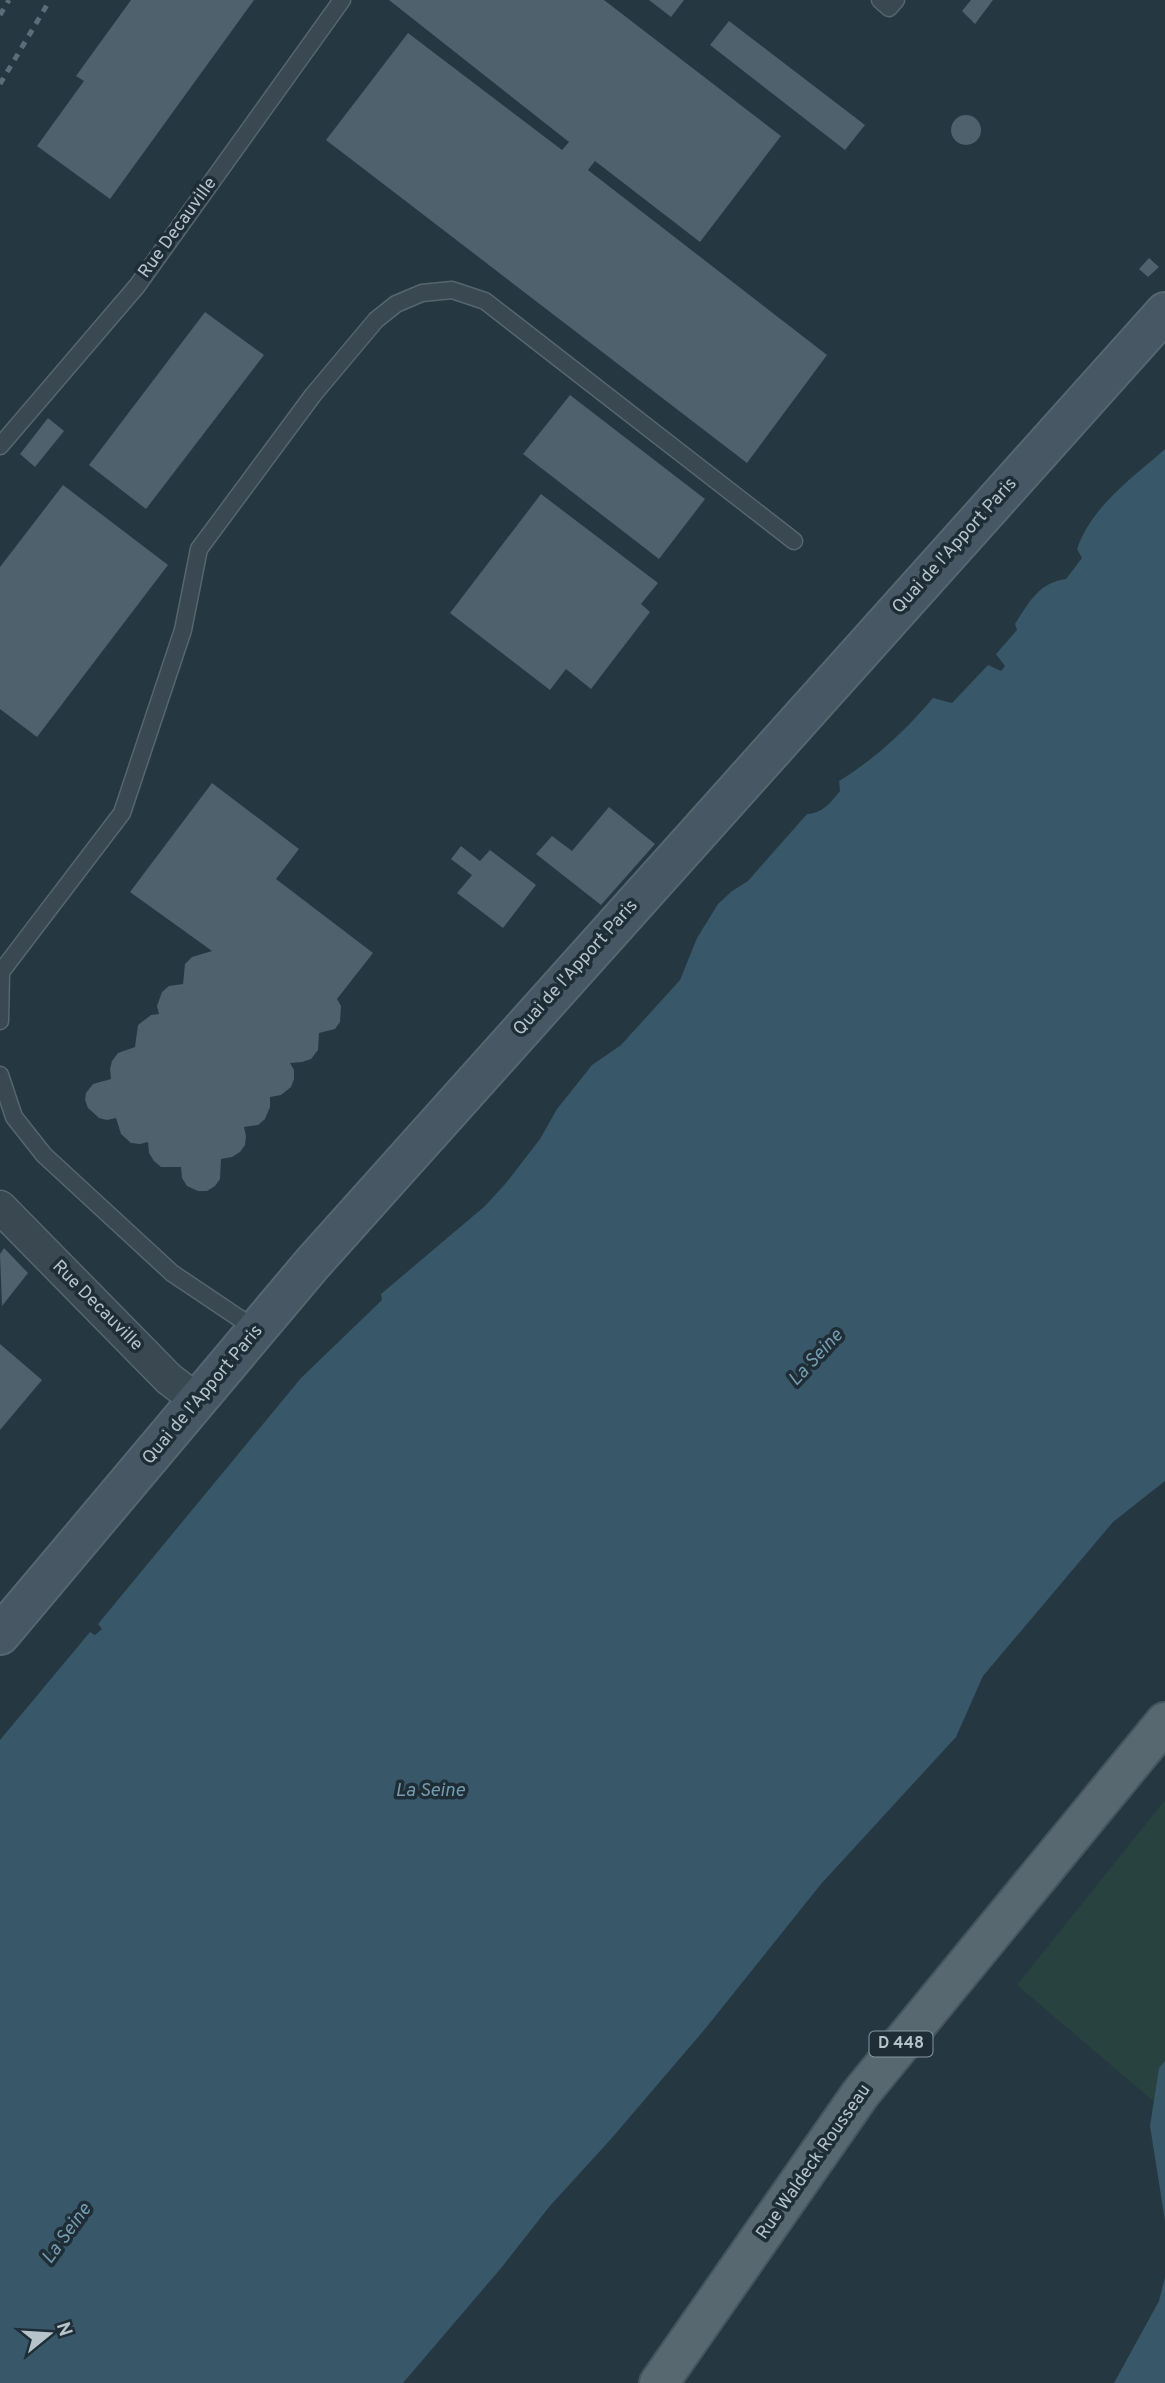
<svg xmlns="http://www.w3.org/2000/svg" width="1165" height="2383" font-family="Overpass,sans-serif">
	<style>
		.green { fill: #27423f }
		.water { fill: #385769 }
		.building { fill: #4e616c }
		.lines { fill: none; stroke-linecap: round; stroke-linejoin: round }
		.service-casing { stroke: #57666e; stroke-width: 19 }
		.minor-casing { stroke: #57666e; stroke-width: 35 }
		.secondary-casing { stroke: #57666e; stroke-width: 42 }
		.primary-casing { stroke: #46545d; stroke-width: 42 }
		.service { stroke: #394851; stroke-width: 16 }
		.minor { stroke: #394851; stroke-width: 32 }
		.secondary { stroke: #475864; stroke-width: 38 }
		.primary { stroke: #576871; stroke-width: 38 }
		.rail { stroke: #5b6d78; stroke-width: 5; stroke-dasharray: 7 7; stroke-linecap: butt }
		.labels { text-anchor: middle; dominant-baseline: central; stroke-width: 7; stroke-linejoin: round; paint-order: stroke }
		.shield { fill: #1e2d36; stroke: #88969e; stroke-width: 2 }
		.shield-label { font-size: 16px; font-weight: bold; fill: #b6c3cb }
		.street-label { font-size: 18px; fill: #b6c3cb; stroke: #1e2d36 }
		.water-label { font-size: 19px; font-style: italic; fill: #759baf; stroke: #1e2d36 }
	</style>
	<rect width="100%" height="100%" fill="#253741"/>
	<path class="green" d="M1165 1800V2111L1017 1985Z"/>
	<g class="water">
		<path d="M1165 449V1481L1113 1522 983 1676 956 1737 821 1884 705 2029 611 2139 549 2207 502 2267 403 2383H0V1740L90 1632 95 1635 102 1629 98 1624 301 1378 382 1300 381 1294 485 1206 506 1183 540 1139 557 1109 592 1065 621 1045 680 980 697 938 718 904 732 891 748 881 807 814C823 813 830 803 840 791L839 781C876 758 905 731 933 698L952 703 988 665 1001 671 1005 666 996 654 1017 630 1015 624C1028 604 1039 582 1066 579L1082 558 1077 549C1092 506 1132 478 1165 449Z"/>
		<path d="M1165 2061V2221L1150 2126 1159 2068Z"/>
		<path d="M1165 2234V2383H1114L1159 2301 1165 2277Z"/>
	</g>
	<g class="building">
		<path d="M131 0H254L110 199 37 146 84 81 76 76Z"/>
		<path d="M389 0H604L781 136 700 242 595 161 588 170 827 355 747 463 326 140 408 33 562 150 569 142Z"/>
		<path d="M649 0H684L671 17Z"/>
		<path d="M971 0H993L975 24 962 11Z"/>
		<path d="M729 21 865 125 845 150 710 45Z"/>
		<circle cx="966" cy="130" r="15"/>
		<path d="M1149 258 1159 267 1148 277 1139 269Z"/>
		<path d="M205 312 264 355 146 509 89 465Z"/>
		<path d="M570 395 705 499 659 559 523 454Z"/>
		<path d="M48 418 64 431 35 467 20 454Z"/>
		<path d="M63 485 168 565 37 737 0 709V567Z"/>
		<path d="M541 494 658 583 641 604 650 612 591 689 566 669 550 690 450 613Z"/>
		<path d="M212 783 299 849 276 879 373 953 337 999 341 1006 340 1022 335 1029 319 1033 318 1050 311 1059 302 1062 290 1063 294 1070V1079L291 1087 281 1095 270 1097V1107L265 1119 258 1125 244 1127 246 1136 245 1145 240 1152 232 1157 221 1159 220 1179 215 1186 207 1191H198L187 1186 182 1178 181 1167H161L154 1161 149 1153 148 1142 140 1144 131 1143 121 1134 116 1118 107 1120 99 1118 88 1108 85 1100 86 1093 93 1084 111 1079 110 1069 112 1061 118 1053 135 1047 138 1025 151 1015 159 1014 157 1006 162 992 169 986 183 984 185 964 192 957 212 951 130 892Z"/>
		<path d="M609 807 655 844 601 905 536 854 552 836 572 851Z"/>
		<path d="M461 846 480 861 490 850 536 885 503 928 457 893 472 875 451 859Z"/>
		<path d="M4 1248 28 1273 2 1306 0 1254Z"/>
		<path d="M0 1344 42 1380 0 1430Z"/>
	</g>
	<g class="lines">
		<g class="service-casing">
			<g id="service">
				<path d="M880 0 889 8 896 0"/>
				<path d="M0 446 137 286 342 0"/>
				<path d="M0 1021 1 972 122 813 183 630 199 549 313 395 376 320 396 304 422 293 452 290 485 301 794 541"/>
				<path d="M0 1075 14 1117 44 1155 172 1273 257 1330"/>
			</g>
		</g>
		<g class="minor-casing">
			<path id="minor" d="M0 1207 169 1379 198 1401"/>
		</g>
		<g class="secondary-casing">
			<path id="secondary" d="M0 1635 312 1264 1165 312"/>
		</g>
		<g class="primary-casing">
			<path id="primary" d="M659 2383 861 2093 1165 1722"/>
		</g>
		<use href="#service" class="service"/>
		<use href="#minor" class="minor"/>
		<use href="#secondary" class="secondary"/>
		<use href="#primary" class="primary"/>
		<g class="rail">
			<path d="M0 15 9 0"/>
			<path d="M0 84 50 0"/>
		</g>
	</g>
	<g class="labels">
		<rect class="shield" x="869.5" y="2031.5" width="63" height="25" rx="5"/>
		<g class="shield-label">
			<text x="901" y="2044">D 448</text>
		</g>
		<g class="street-label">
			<text transform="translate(178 228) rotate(-54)">Rue Decauville</text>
			<text transform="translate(955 546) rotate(-48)">Quai de l'Apport Paris</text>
			<text transform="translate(576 968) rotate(-48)">Quai de l'Apport Paris</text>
			<text transform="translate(97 1306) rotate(45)">Rue Decauville</text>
			<text transform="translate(203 1395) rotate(-50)">Quai de l'Apport Paris</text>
			<text transform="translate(814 2162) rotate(-55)">Rue Waldeck Rousseau</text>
		</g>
		<g class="water-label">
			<text transform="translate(816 1358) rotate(-47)">La Seine</text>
			<text x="430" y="1791">La Seine</text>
			<text transform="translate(67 2234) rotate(-54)">La Seine</text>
		</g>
	</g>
	<g transform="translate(49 2334) rotate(72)" stroke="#1e2d36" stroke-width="5" paint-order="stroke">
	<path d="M0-5L12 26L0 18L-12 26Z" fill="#b6c3cb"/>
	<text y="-10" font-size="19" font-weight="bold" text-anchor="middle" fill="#b6c3cb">N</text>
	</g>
</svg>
